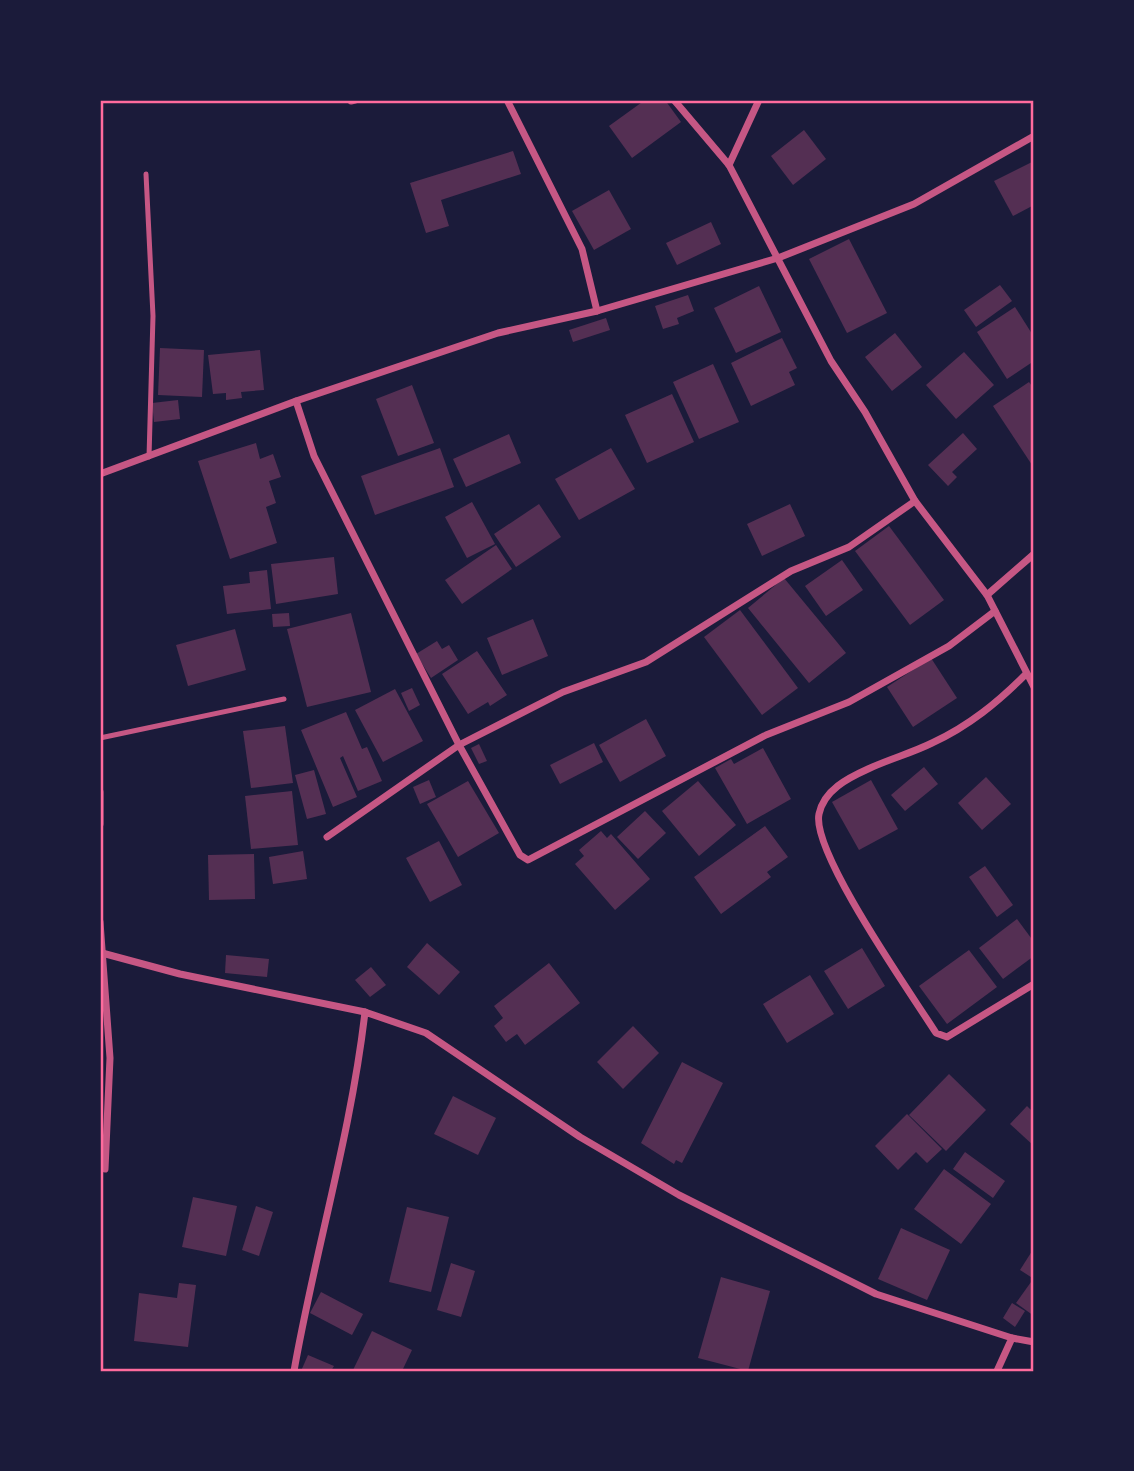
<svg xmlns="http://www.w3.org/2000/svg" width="1134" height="1471" font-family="'Asap Condensed',sans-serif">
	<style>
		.building { fill: #542f53 }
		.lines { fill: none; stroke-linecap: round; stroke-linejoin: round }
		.service { stroke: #c65784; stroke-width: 5 }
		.minor { stroke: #c65784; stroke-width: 7 }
		.neatline { fill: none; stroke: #ff6b9d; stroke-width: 2.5 }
	</style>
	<rect width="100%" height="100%" fill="#1b1b3a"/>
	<g class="building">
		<path d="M645 100H665L681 122 632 158 609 126Z"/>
		<path d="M804 130 826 159 793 185 771 156Z"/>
		<path d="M513 151 521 174 441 200 449 226 426 233 410 183Z"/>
		<path d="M1034 161V205L1013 216 994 181Z"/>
		<path d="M609 190 631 229 594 250 572 211Z"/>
		<path d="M711 222 721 244 677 265 666 243Z"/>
		<path d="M849 239 887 313 847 333 809 259Z"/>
		<path d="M1000 285 1012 301 976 327 964 310Z"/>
		<path d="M759 286 781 332 736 353 714 308Z"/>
		<path d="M688 295 694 311 677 318 679 324 663 329 655 306Z"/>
		<path d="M1015 307 1034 337V361L1007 379 977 332Z"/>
		<path d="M606 318 610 330 573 342 569 330Z"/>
		<path d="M895 333 922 367 892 391 865 357Z"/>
		<path d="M782 338 797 368 789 372 795 385 751 406 731 363Z"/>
		<path d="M160 348 204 350 202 397 158 395Z"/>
		<path d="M260 350 264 390 241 392 242 398 226 400V393L213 394 208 355Z"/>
		<path d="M964 352 994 385 956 419 926 385Z"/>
		<path d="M713 364 739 422 699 439 673 382Z"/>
		<path d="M1029 382 1034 389V468L993 406Z"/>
		<path d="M412 385 434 443 398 456 376 399Z"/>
		<path d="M672 394 694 442 647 463 625 415Z"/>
		<path d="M178 400 180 419 154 422 152 403Z"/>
		<path d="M963 433 977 449 952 472 957 477 948 486 928 465Z"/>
		<path d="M509 434 521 463 466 487 453 459Z"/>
		<path d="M256 443 260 459 273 454 281 477 269 481 276 503 266 507 277 543 230 559 198 461Z"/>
		<path d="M440 448 454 487 375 515 361 476Z"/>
		<path d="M611 448 635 489 579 520 555 479Z"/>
		<path d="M472 502 495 544 467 558 445 517Z"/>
		<path d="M539 504 561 537 516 567 494 534Z"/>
		<path d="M790 504 805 536 762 556 747 524Z"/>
		<path d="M889 526 944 600 910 625 855 551Z"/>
		<path d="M496 545 512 569 462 604 445 580Z"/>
		<path d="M334 557 338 594 276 604 271 564Z"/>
		<path d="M842 560 863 590 826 616 805 586Z"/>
		<path d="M267 570 271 609 227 614 223 586 250 583 249 572Z"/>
		<path d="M784 578 846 653 809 683 748 608Z"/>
		<path d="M740 610 798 688 762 715 704 637Z"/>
		<path d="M289 613 290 626 273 627 272 614Z"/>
		<path d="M351 613 371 692 307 707 287 629Z"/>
		<path d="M533 619 548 656 502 675 487 638Z"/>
		<path d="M235 629 246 670 188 686 176 645Z"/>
		<path d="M437 641 442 649 449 645 458 660 431 678 416 654Z"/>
		<path d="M477 651 507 695 490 706 488 702 468 714 442 674Z"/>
		<path d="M931 658 957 698 913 727 887 687Z"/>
		<path d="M412 688 420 705 409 711 401 693Z"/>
		<path d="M395 689 423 741 383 762 355 710Z"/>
		<path d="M346 712 362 749 367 747 382 781 358 791 343 756 340 758 357 797 333 807 301 730Z"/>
		<path d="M646 719 666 756 620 782 599 745Z"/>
		<path d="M285 726 293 783 251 788 243 731Z"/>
		<path d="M594 743 603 762 560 784 550 765Z"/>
		<path d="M479 744 487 761 479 764 471 748Z"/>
		<path d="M763 748 791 799 747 824 715 768 731 759 734 764Z"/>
		<path d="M924 767 938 784 905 811 891 795Z"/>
		<path d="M314 770 326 814 307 819 295 775Z"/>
		<path d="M986 777 1011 804 982 830 958 803Z"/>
		<path d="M429 780 436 797 420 804 413 787Z"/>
		<path d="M871 780 898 829 859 850 832 802Z"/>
		<path d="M468 781 499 833 458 857 427 804Z"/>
		<path d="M698 781 736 825 699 856 662 811Z"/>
		<path d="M292 791 298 845 251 849 245 796Z"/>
		<path d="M645 811 666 833 638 859 617 837Z"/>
		<path d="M765 826 788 857 767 872 771 877 721 914 694 877Z"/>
		<path d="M601 831 607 838 611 834 650 879 615 910 575 864 584 856 579 850Z"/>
		<path d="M439 841 462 885 430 902 406 858Z"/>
		<path d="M303 851 307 879 273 884 269 857Z"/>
		<path d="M254 854 255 899 209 900 208 855Z"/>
		<path d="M985 866 1013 905 997 917 969 877Z"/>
		<path d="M1017 919 1034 942V956L1003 979 979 948Z"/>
		<path d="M427 943 460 972 439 995 407 967Z"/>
		<path d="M862 948 885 986 848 1009 824 971Z"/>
		<path d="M969 950 997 987 947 1024 919 986Z"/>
		<path d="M226 955 269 959 267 977 225 973Z"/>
		<path d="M549 963 580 1003 525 1045 517 1034 506 1042 494 1026 503 1018 494 1006Z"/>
		<path d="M371 967 386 985 370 997 355 980Z"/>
		<path d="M810 975 834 1014 787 1043 763 1004Z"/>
		<path d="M633 1026 659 1053 623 1089 597 1062Z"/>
		<path d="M682 1062 723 1083 682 1163 676 1160 674 1164 641 1143Z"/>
		<path d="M949 1074 986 1110 946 1151 909 1115Z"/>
		<path d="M453 1096 496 1118 478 1155 434 1134Z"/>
		<path d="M1027 1106 1034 1113V1146L1010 1124Z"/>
		<path d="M907 1114 942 1149 927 1163 916 1152 898 1170 875 1146Z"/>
		<path d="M965 1152 1005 1181 993 1198 953 1169Z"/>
		<path d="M944 1169 991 1204 961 1244 914 1209Z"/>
		<path d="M193 1197 237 1206 226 1256 182 1247Z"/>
		<path d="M256 1206 273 1212 259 1256 242 1250Z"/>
		<path d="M407 1207 449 1217 431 1292 389 1282Z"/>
		<path d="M901 1228 950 1250 927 1300 878 1279Z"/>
		<path d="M1034 1248V1279L1020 1270Z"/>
		<path d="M451 1263 475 1271 461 1317 437 1310Z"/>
		<path d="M721 1277 770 1291 748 1371 698 1358Z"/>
		<path d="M1031 1282 1034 1284V1316L1016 1303Z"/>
		<path d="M179 1283 196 1285 188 1347 134 1341 139 1293 177 1298Z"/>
		<path d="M321 1292 363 1314 352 1335 310 1313Z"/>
		<path d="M1012 1303 1025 1311 1015 1327 1003 1318Z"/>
		<path d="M372 1331 412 1350 402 1371 353 1370Z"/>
		<path d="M308 1355 334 1366 331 1371H301Z"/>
	</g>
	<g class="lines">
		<g class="service">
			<path d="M146 174 153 316 149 457"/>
			<path d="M100 738 284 699"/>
		</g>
		<g class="minor">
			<path d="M507 100 582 249 597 311"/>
			<path d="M674 100 729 165 831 361 865 412 915 501 987 595 1034 687"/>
			<path d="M351 101 355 100"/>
			<path d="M729 165 759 100"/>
			<path d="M296 401 314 456 459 745 563 692 646 662 791 571 849 547 915 501"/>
			<path d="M100 474 296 401 498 333 597 311 778 258 914 204 1034 136"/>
			<path d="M987 595 1034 554"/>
			<path d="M1026 674C998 702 969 726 932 743 912 753 889 759 868 769 848 778 824 790 819 814 811 852 912 995 936 1033L947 1037 1034 984"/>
			<path d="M100 792V824"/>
			<path d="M327 837 459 745 520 855 528 860 766 735 849 702 949 646 995 611"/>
			<path d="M100 922 110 1058 105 1169"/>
			<path d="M102 953 180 974 365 1012"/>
			<path d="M1012 1338 1034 1342"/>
			<path d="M294 1371C315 1251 351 1134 365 1012L426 1033 580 1137 679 1195 876 1294 1012 1338 997 1371"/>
		</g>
	</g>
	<rect width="1134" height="1471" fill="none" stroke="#1b1b3a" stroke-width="203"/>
	<rect x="102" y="102" width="930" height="1268" class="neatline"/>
</svg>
